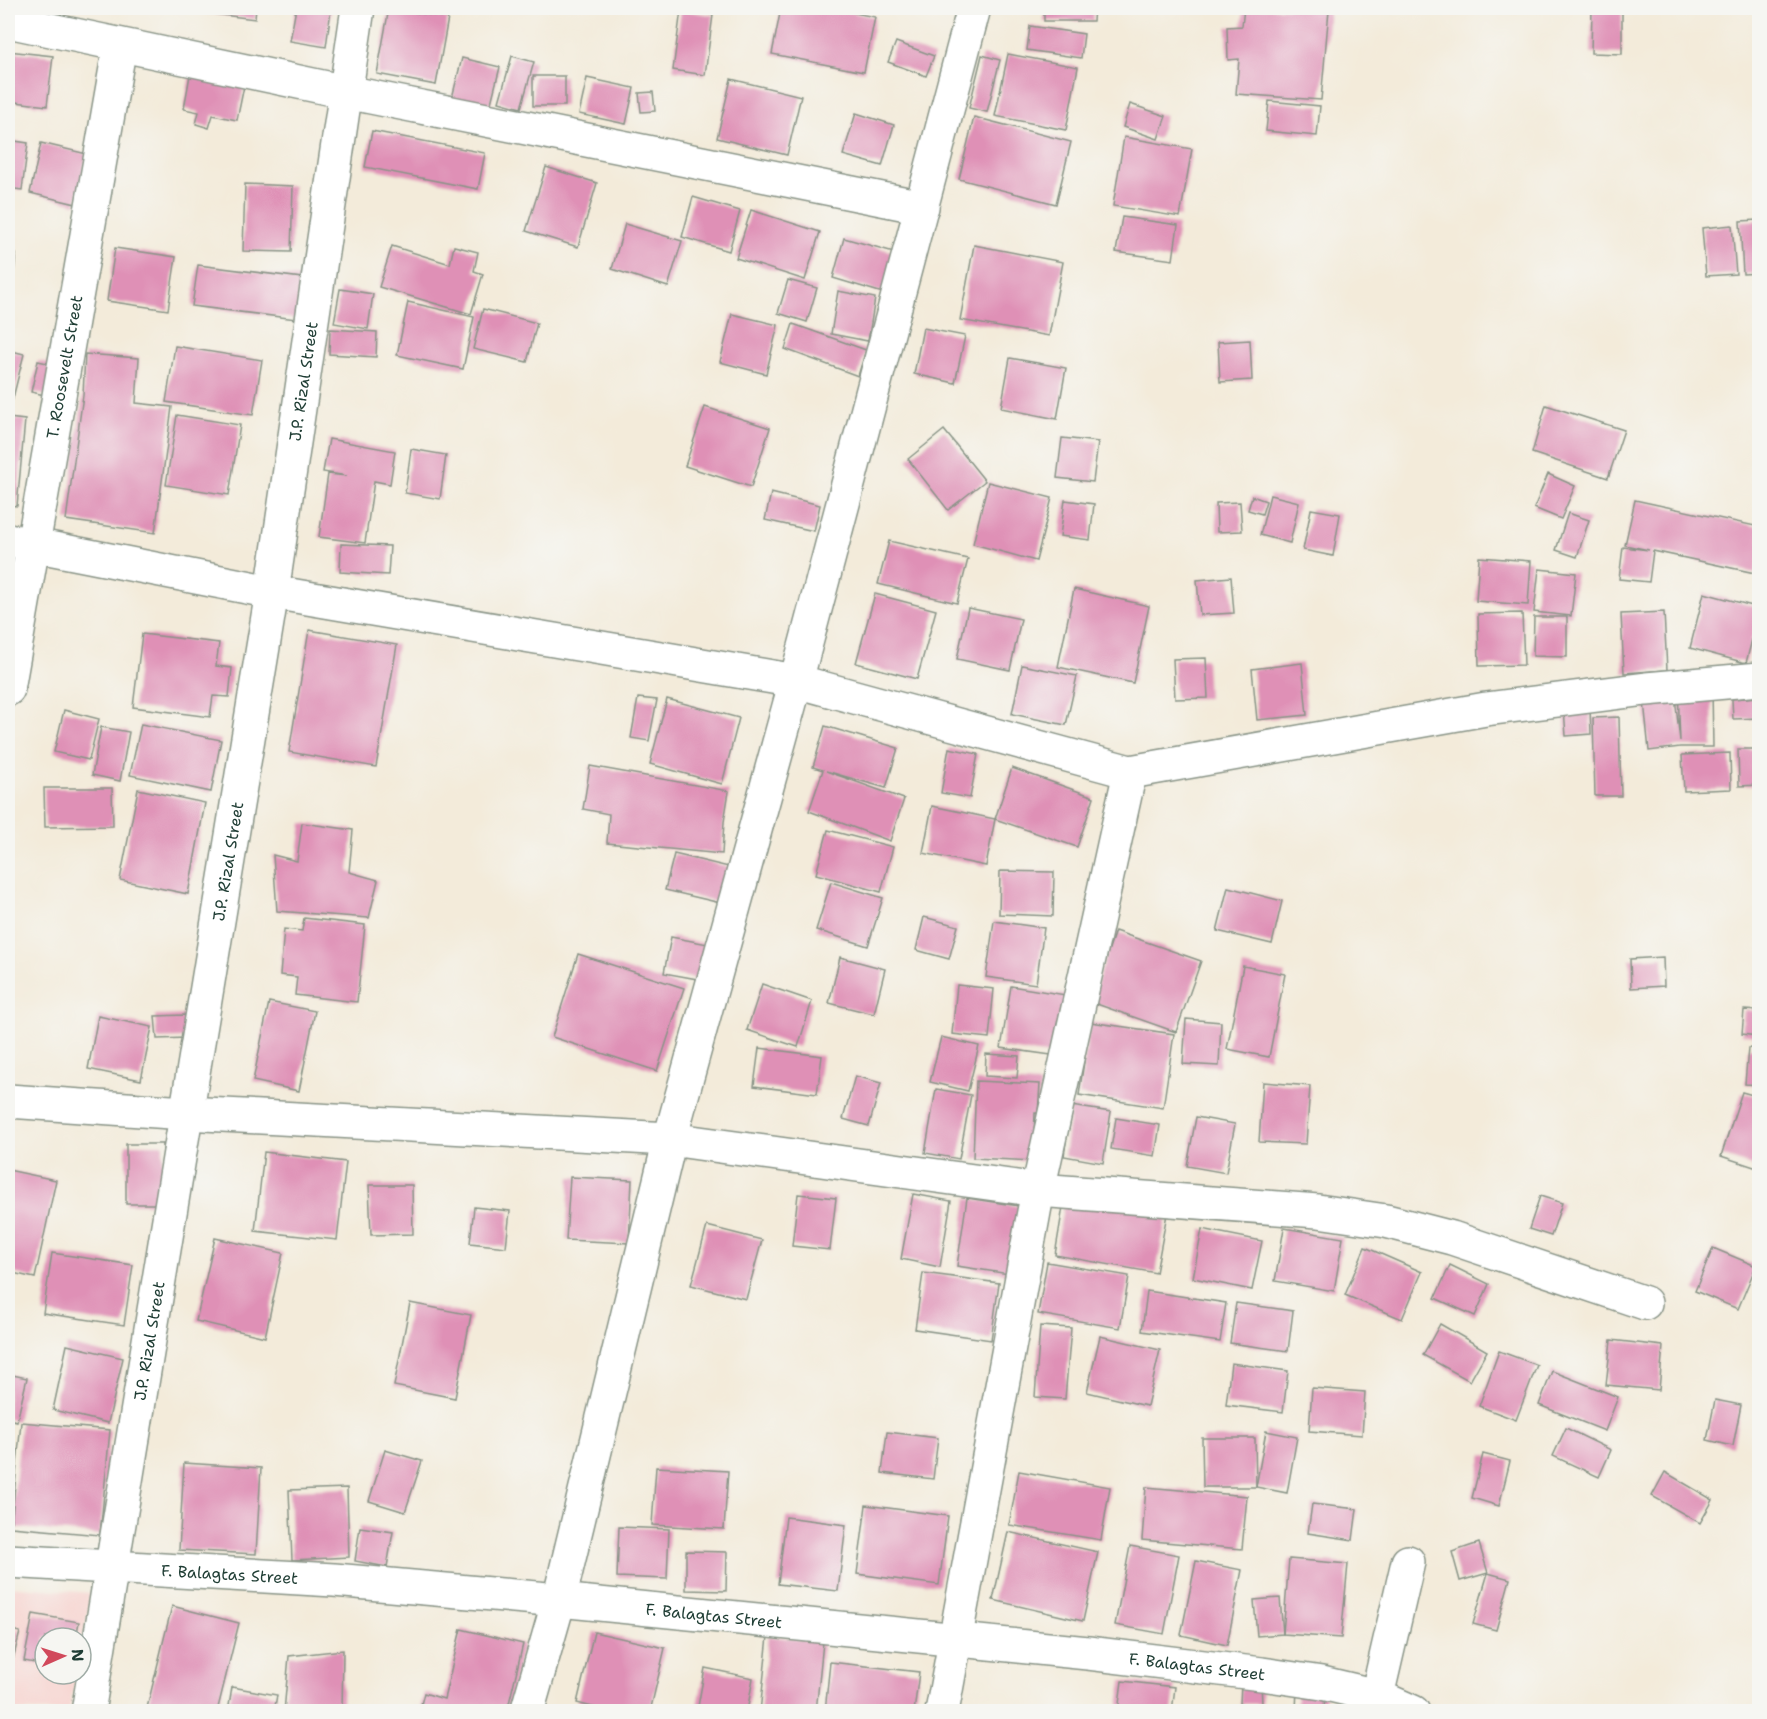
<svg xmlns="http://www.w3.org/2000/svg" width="1767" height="1719" font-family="'Shantell Sans',sans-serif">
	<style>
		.built { fill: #f7d0cc }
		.building { fill: #df90b6 }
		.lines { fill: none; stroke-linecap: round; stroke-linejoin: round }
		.minor-casing { stroke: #899487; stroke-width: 36 }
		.tertiary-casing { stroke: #899487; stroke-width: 36 }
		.minor { stroke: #fff; stroke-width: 33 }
		.tertiary { stroke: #fff; stroke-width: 33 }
		.labels { text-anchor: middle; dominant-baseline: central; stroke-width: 4.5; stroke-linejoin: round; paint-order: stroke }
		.street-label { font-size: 16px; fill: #1f3d34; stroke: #f6f6f2 }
	</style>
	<rect width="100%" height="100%" fill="#f6f6f2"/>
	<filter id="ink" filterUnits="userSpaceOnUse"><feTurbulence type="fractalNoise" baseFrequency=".0167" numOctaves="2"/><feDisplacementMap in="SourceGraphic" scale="12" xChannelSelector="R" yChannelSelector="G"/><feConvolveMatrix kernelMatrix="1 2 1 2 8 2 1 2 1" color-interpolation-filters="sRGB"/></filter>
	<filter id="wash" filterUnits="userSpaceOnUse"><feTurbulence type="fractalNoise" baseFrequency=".008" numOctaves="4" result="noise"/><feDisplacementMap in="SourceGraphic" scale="24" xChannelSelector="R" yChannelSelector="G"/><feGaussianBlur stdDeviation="1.35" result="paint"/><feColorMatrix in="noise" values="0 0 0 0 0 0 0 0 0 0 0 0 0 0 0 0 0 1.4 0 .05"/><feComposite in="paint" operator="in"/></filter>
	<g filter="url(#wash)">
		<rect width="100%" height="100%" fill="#f3ebda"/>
		<path class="built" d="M8 1586 91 1593 81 1647V1638H45V1674H76L69 1711H8Z"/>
		<g id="blocks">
			<g class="building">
				<path d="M197 8H256L255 19 197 12Z"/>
				<path d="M296 8 331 10 326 47 290 41Z"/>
				<path d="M389 8 448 18 436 85 377 74Z"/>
				<path d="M781 8H830L875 17 864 72 772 54Z"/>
				<path d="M1044 8H1094L1093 21H1044Z"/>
				<path d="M1244 8H1302L1329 10 1321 100 1236 94 1239 59 1228 60 1227 27 1242 26Z"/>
				<path d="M1592 8H1622V54L1591 53Z"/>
				<path d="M681 10 713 15 705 75 673 70Z"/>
				<path d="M1030 26 1084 34 1081 58 1027 50Z"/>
				<path d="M896 42 934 56 926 76 888 62Z"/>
				<path d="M8 51 53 56 47 106 8 101Z"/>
				<path d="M1008 54 1078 67 1066 130 995 116Z"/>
				<path d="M982 55 1000 60 987 112 969 108Z"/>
				<path d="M512 56 534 62 521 108 499 102Z"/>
				<path d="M462 58 500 67 490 107 452 98Z"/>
				<path d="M190 75 244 86 237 120 213 115 209 128 196 124 199 112 184 109Z"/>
				<rect x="533" y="76" width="32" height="30"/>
				<path d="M587 78 634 88 626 124 579 114Z"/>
				<path d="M731 79 801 96 787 155 717 138Z"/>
				<path d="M653 92 655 111 641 112 639 93Z"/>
				<path d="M1269 101 1320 106 1317 136 1266 131Z"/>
				<path d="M1130 104 1166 116 1158 139 1123 127Z"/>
				<path d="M856 113 894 125 882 166 843 155Z"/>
				<path d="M974 117 1071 142 1056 204 959 179Z"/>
				<path d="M372 131 485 153 478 189 365 167Z"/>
				<path d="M1124 137 1192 149 1180 217 1113 206Z"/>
				<path d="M8 140 28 143 22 190 8 188Z"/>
				<path d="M41 143 87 154 76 204 30 193Z"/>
				<path d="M546 167 597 183 578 247 526 231Z"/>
				<path d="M245 184 293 186 291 252 243 251Z"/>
				<path d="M693 197 740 211 729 251 682 237Z"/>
				<path d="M751 210 820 232 805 280 736 258Z"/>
				<path d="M1122 217 1178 225 1173 260 1116 252Z"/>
				<path d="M1760 220V273L1743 274 1740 221Z"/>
				<path d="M625 224 682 241 668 287 612 269Z"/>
				<path d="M1732 225 1736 274 1706 276 1702 228Z"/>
				<path d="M844 238 894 252 883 293 833 278Z"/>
				<path d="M974 245 1063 262 1049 336 960 320Z"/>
				<path d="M392 246 450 264 454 246 478 252 474 271 483 274 471 314 379 287Z"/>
				<path d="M115 248 176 257 168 310 107 301Z"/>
				<path d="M8 253 16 254 9 319H8Z"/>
				<path d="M198 265 302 278 296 319 192 306Z"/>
				<path d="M788 280 817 288 807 322 778 313Z"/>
				<path d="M340 289 373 294 368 329 334 323Z"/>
				<path d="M838 291 875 298 868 341 831 334Z"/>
				<path d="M408 302 474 317 463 369 397 355Z"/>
				<path d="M483 309 537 323 527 362 473 349Z"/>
				<path d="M732 314 778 325 766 374 720 362Z"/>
				<path d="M793 324 866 350 858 376 785 349Z"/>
				<path d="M923 328 965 336 955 383 914 374Z"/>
				<path d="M330 329 377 332 376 357 329 354Z"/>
				<path d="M1250 340 1252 380 1220 382 1218 342Z"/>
				<path d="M175 346 262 360 253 415 166 402Z"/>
				<path d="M8 350 24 354 8 418Z"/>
				<path d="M85 354 139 358 136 403 172 407 155 533 66 520 83 395Z"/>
				<path d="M1010 358 1066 368 1057 419 1001 408Z"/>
				<path d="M38 361 57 365 49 396 31 392Z"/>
				<path d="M1546 405 1624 430 1608 478 1532 453Z"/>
				<path d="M705 407 770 428 751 487 685 466Z"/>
				<path d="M177 415 240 425 229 495 166 485Z"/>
				<path d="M8 418 25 420 17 506 8 505Z"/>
				<path d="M944 430 985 481 948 510 908 459Z"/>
				<path d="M1062 438 1098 442 1093 482 1057 478Z"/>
				<path d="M329 439 395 451 390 484 374 481 365 543 319 537 328 474 347 476 323 472Z"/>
				<path d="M411 449 446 455 440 499 405 493Z"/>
				<path d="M1548 474 1575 486 1561 519 1534 508Z"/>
				<path d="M988 482 1052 498 1036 561 973 544Z"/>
				<path d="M771 493 820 505 814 531 765 520Z"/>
				<path d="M1270 495 1299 502 1290 543 1260 535Z"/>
				<path d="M1252 496 1266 501 1262 514 1248 510Z"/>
				<path d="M1065 500 1094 504 1090 540 1060 536Z"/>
				<path d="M1635 500 1760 527V554L1755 573 1653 551 1649 582 1619 579 1623 547 1649 550 1625 545Z"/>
				<path d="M1240 502 1242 531 1217 532 1216 503Z"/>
				<path d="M1311 509 1340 514 1333 556 1303 550Z"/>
				<path d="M1568 513 1589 520 1577 557 1556 550Z"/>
				<path d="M889 541 968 559 957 603 878 584Z"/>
				<path d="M341 544 390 546 388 575 340 572Z"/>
				<path d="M1479 557 1531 561 1528 605 1476 601Z"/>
				<path d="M1539 569 1576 573 1571 616 1534 612Z"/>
				<path d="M1231 577 1234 613 1200 615 1197 580Z"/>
				<path d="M1074 589 1149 606 1133 683 1058 667Z"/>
				<path d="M1704 593 1760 608 1746 663 1690 648Z"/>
				<path d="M875 594 936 610 917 679 856 663Z"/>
				<path d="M968 608 1021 619 1010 670 957 659Z"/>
				<path d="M1664 612 1667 670 1624 673 1621 614Z"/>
				<path d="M1522 613 1524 665 1479 666 1478 614Z"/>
				<path d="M1534 617H1567V657L1533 656Z"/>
				<path d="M309 630 397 645 376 767 289 752Z"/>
				<path d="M142 634 219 643 216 666 232 668 229 697 213 696 210 717 133 707Z"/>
				<path d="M1206 658 1208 698 1175 699 1173 659Z"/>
				<path d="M1302 663 1307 715 1257 720 1252 669Z"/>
				<path d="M1022 665 1077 676 1066 725 1012 714Z"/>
				<path d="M1678 688H1712L1713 747H1680L1649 751 1644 701 1675 697 1680 741Z"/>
				<path d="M1759 697 1760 718 1733 719 1732 699Z"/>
				<path d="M638 698 657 700 649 741 631 738Z"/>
				<path d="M667 699 739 718 722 784 650 764Z"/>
				<path d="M1590 708 1591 734 1566 736 1564 709Z"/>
				<path d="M64 710 99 719 89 760 54 752Z"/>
				<path d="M1619 717 1621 796H1595L1593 718Z"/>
				<path d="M141 724 221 740 211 792 130 775Z"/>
				<path d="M825 726 898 748 886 788 826 771 904 799 890 841 809 811 823 770 813 767Z"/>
				<path d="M101 727 129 732 120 781 92 775Z"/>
				<path d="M949 748 978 754 970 798 941 793Z"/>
				<path d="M1738 749H1760V785L1739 786Z"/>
				<path d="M1730 753 1731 789 1684 791 1682 755Z"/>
				<path d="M590 766 729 791 724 822 722 854 607 843 609 814 583 809Z"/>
				<path d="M1012 768 1094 797 1077 847 995 819Z"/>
				<path d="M44 788H112L113 826 45 827Z"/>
				<path d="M138 789 205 803 188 894 120 880Z"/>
				<path d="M932 806 995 819 986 866 923 853Z"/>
				<path d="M302 823 353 830 349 872 378 880 369 918 277 911 273 855 297 861Z"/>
				<path d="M828 830 893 847 881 892 816 874Z"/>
				<path d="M674 854 733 868 725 904 665 890Z"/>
				<path d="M1000 871 1054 872 1053 916 999 914Z"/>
				<path d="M831 882 883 898 868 946 816 930Z"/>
				<path d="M1228 887 1282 901 1272 944 1217 931Z"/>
				<path d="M924 917 958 926 949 959 916 950Z"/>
				<path d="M304 918 365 925 357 1002 295 995 297 977 280 975 284 929 302 931Z"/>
				<path d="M994 921 1044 928 1036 984 986 977Z"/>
				<path d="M1115 931 1201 961 1176 1032 1091 1002Z"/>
				<path d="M671 937 708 944 703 980 664 973Z"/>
				<path d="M578 954 684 988 657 1071 552 1037Z"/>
				<path d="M840 957 885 969 874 1014 829 1003Z"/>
				<path d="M1663 957 1664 986 1631 988 1630 959Z"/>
				<path d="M1243 966 1285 974 1269 1057 1227 1049Z"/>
				<path d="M762 984 812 1001 798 1047 747 1030Z"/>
				<path d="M957 985 994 989 989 1038 952 1034Z"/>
				<path d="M1011 986 1066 995 1058 1056 1001 1048Z"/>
				<path d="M269 1002 315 1011 299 1091 253 1081Z"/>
				<path d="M1744 1010 1759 1011 1757 1036 1742 1034Z"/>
				<path d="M185 1015 186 1038 157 1039 155 1016Z"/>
				<path d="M98 1016 152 1027 141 1080 88 1069Z"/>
				<path d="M1186 1019 1221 1022 1219 1066 1183 1064Z"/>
				<path d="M1090 1022 1174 1034 1163 1108 1079 1095Z"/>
				<path d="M941 1037 979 1046 968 1091 930 1082Z"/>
				<path d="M759 1048 822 1056 817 1094 754 1086Z"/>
				<path d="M1748 1048 1760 1049V1085L1745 1084Z"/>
				<path d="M986 1054 1019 1056 1017 1078 985 1076Z"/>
				<path d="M855 1076 881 1083 869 1126 843 1119Z"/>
				<path d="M976 1081 1040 1084 1038 1113H1035L1033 1161 973 1158Z"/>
				<path d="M1263 1082 1310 1086 1306 1144 1259 1142Z"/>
				<path d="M936 1089 971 1095 959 1159 925 1153Z"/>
				<path d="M1742 1092 1760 1097V1169L1721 1156Z"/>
				<path d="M1071 1106 1111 1112 1103 1163 1064 1156Z"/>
				<path d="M1196 1117 1235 1124 1226 1173 1187 1166Z"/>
				<path d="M1116 1118 1160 1125 1155 1156 1111 1149Z"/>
				<rect x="126" y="1144" width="37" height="60"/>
				<path d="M264 1152 346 1162 337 1240 255 1231Z"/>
				<path d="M8 1170 56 1180 35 1278 8 1272Z"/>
				<path d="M570 1177 632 1180 629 1243 566 1240Z"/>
				<path d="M369 1185H412L413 1234 371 1235Z"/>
				<path d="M798 1194 836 1198 830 1250 792 1246Z"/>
				<path d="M913 1194 951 1201 940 1267 901 1259Z"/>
				<path d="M1065 1195 1167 1214 1156 1273 1055 1255Z"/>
				<path d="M1540 1196 1562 1203 1551 1236 1529 1229Z"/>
				<path d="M967 1198 1019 1206 1009 1274 957 1266Z"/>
				<path d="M474 1207 510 1211 506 1247 470 1243Z"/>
				<path d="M707 1226 762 1240 746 1299 691 1285Z"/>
				<path d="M1284 1228 1343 1238 1334 1291 1275 1281Z"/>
				<path d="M1202 1229 1262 1241 1252 1290 1193 1278Z"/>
				<path d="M215 1238 283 1253 265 1337 196 1321Z"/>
				<path d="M1365 1247 1422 1272 1402 1319 1345 1295Z"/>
				<path d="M1713 1248 1756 1266 1738 1309 1695 1291Z"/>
				<path d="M52 1253 133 1265 124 1325 43 1313Z"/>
				<path d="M1047 1262 1129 1276 1120 1328 1038 1314Z"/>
				<path d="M1450 1265 1489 1284 1475 1316 1435 1298Z"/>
				<path d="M923 1273 999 1283 991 1340 915 1329Z"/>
				<path d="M1147 1291 1226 1303 1220 1342 1142 1331Z"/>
				<path d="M410 1303 471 1315 455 1398 394 1386Z"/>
				<path d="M1236 1303 1293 1311 1288 1351 1230 1343Z"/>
				<path d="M1440 1324 1487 1351 1470 1381 1423 1355Z"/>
				<path d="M1040 1326 1071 1328 1065 1399 1035 1397Z"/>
				<path d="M1100 1336 1160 1350 1147 1406 1087 1392Z"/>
				<path d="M1611 1340 1663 1346 1659 1390 1606 1385Z"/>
				<path d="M67 1345 123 1358 108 1423 53 1410Z"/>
				<path d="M1499 1351 1537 1365 1516 1420 1479 1406Z"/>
				<path d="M1231 1363 1288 1371 1283 1412 1226 1405Z"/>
				<path d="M1552 1371 1618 1397 1605 1431 1539 1405Z"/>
				<path d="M8 1374 27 1378 17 1421 8 1419Z"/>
				<path d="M1312 1388 1365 1392 1362 1435 1309 1431Z"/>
				<path d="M1715 1400 1741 1405 1733 1446 1707 1440Z"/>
				<path d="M21 1422 110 1430 100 1535 11 1527Z"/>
				<path d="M1566 1428 1611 1450 1599 1477 1553 1456Z"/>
				<path d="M1266 1431 1297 1437 1287 1493 1256 1487Z"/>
				<path d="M887 1432 938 1438 933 1479 882 1473Z"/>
				<path d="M1202 1438H1255L1256 1487H1203Z"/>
				<path d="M385 1450 422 1461 405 1512 369 1501Z"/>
				<path d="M1483 1454 1510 1461 1499 1506 1472 1498Z"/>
				<path d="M184 1463 261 1468 256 1554 179 1550Z"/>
				<path d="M656 1467 728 1471 724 1529 652 1525Z"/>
				<path d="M1019 1471 1110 1487 1101 1540 1009 1525Z"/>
				<path d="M1665 1472 1713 1500 1700 1523 1652 1496Z"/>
				<path d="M1146 1487 1247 1496 1242 1549 1142 1540Z"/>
				<path d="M347 1488 349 1557 292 1560 289 1490Z"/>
				<path d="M1312 1504 1357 1509 1353 1540 1308 1533Z"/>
				<path d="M866 1505 948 1516 939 1585 857 1574Z"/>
				<path d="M786 1517 846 1525 838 1591 778 1584Z"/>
				<path d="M360 1527 393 1532 387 1567 355 1561Z"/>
				<path d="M619 1527 669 1529 667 1579 617 1577Z"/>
				<path d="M1008 1532 1098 1552 1083 1621 993 1600Z"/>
				<path d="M1479 1543 1488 1573 1460 1581 1452 1552Z"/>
				<path d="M1130 1546 1179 1555 1164 1634 1115 1625Z"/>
				<path d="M686 1551 727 1552 726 1591 686 1590Z"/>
				<path d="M1289 1559 1348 1564 1341 1638 1283 1634Z"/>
				<path d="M1196 1561 1242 1570 1227 1645 1181 1635Z"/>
				<path d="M1488 1573 1510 1579 1496 1630 1473 1624Z"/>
				<path d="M1280 1598 1283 1634 1257 1636 1254 1600Z"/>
				<path d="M172 1606 239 1623 217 1712H146Z"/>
				<path d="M33 1614 79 1622 76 1638H45V1665L24 1661Z"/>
				<path d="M8 1629 20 1632 8 1679Z"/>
				<path d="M461 1629 523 1644 507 1712H419L424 1693 444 1699Z"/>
				<path d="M594 1632 665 1648 650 1712H611L577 1703Z"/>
				<path d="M768 1636 823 1642 816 1712H760Z"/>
				<path d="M343 1650 342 1712H284L289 1656Z"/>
				<path d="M830 1662 919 1672 914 1712H825Z"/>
				<path d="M705 1668 753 1678 747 1712H697Z"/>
				<path d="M1122 1681 1175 1687 1172 1712H1118Z"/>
				<path d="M1261 1683 1262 1704H1240L1241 1684Z"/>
				<path d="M232 1687 277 1695 274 1712H228Z"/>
				<path d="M1297 1688 1325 1689 1324 1712 1296 1711Z"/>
				<path d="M1240 1706 1271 1710V1712H1239Z"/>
			</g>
		</g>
	</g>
	<g filter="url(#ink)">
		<use href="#blocks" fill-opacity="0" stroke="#899487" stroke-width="1.5"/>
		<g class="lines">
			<g class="minor-casing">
				<g id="minor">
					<path d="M8 21 346 92 922 207"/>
					<path d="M8 540 272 592 796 681 1130 772 1486 709 1646 689 1760 679"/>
					<path id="s1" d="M8 689 120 45"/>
					<path d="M8 1101 186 1113 670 1139 1038 1190 1318 1211 1386 1221 1452 1238 1645 1303"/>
					<path id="s2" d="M8 1561 334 1580 559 1600 1088 1653 1262 1674 1322 1683 1377 1696 1413 1712"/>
					<path d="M1377 1696 1408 1562"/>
					<path id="s3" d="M88 1712 272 592 358 8"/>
					<path d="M942 1712 1038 1190 1130 772"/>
				</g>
			</g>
			<g class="tertiary-casing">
				<path id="tertiary" d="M527 1712 559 1600 670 1139 796 681 974 8"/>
			</g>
			<use href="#minor" class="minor"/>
			<use href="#tertiary" class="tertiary"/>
		</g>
	</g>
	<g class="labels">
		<g class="street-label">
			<text stroke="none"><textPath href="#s1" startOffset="327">T. Roosevelt Street</textPath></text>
			<text stroke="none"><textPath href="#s3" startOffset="1348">J.P. Rizal Street</textPath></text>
			<text stroke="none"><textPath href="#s3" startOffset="862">J.P. Rizal Street</textPath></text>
			<text stroke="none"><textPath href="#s3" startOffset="376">J.P. Rizal Street</textPath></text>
			<text stroke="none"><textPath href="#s2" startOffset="222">F. Balagtas Street</textPath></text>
			<text stroke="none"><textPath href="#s2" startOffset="708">F. Balagtas Street</textPath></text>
			<text stroke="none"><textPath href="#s2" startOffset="1194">F. Balagtas Street</textPath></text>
		</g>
	</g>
	<rect width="1767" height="1719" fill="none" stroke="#f6f6f2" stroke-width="30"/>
	<g transform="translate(63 1656) rotate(87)"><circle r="28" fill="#f6f6f2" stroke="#a0aca6" stroke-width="1.5"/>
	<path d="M0-4.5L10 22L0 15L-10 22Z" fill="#d1495b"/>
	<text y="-9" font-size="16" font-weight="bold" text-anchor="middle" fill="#1f3d34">N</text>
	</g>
</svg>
